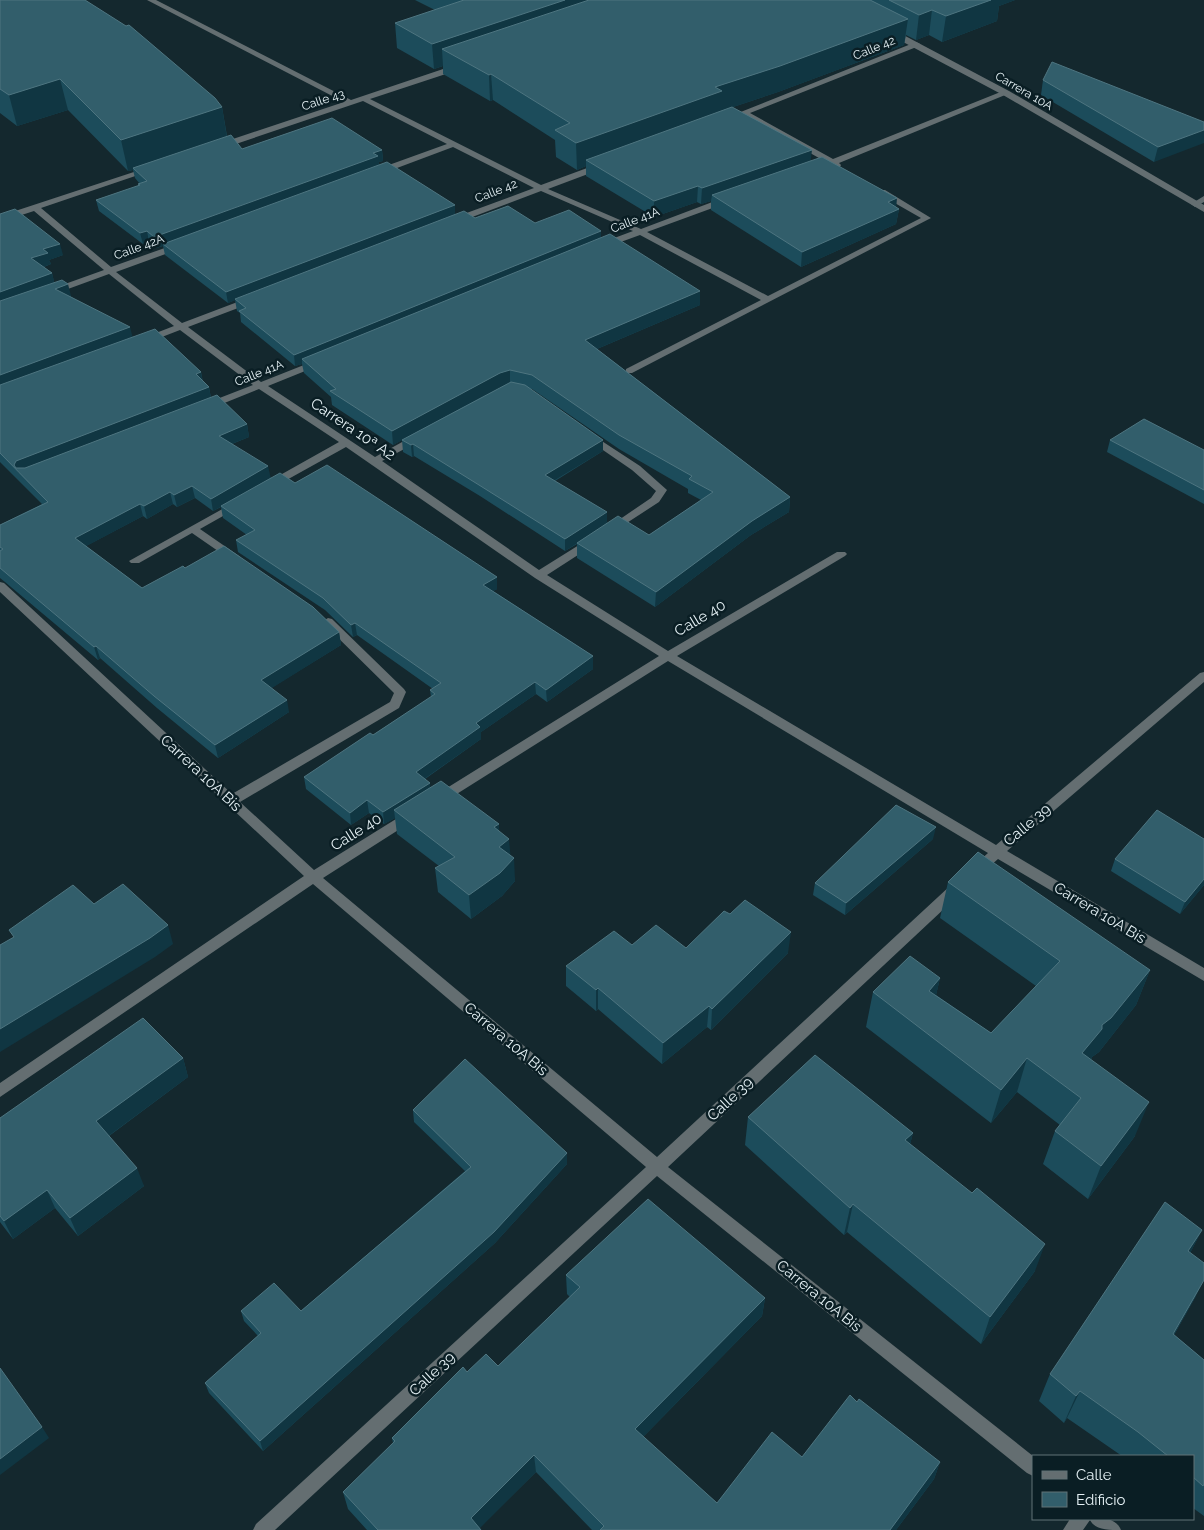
<svg xmlns="http://www.w3.org/2000/svg" width="1204" height="1530" font-family="Raleway,sans-serif">
	<style>
		.lines { fill: none; stroke-linecap: round; stroke-linejoin: round }
		.minor { fill: #646e71; fill-rule: evenodd }
		.tertiary { fill: #646e71; fill-rule: evenodd }
		.wall { fill: #1c4c5b; fill-rule: evenodd }
		.shaded-wall { fill: #103642 }
		.building { fill: #325e6b; stroke: #4e7580 }
		.labels { text-anchor: middle; dominant-baseline: central; stroke-width: 5; stroke-linejoin: round; paint-order: stroke }
		.far-street-label { font-size: 12px; fill: #e4f0f4; stroke: #0a1e24 }
		.street-label { font-size: 15px; fill: #e4f0f4; stroke: #0a1e24 }
	</style>
	<rect width="100%" height="100%" fill="#14282e"/>
	<g class="lines">
		<g class="minor">
			<path d="M147 0H156L351 100 455 65H461V69L370 99 541 185 598 164H604V168L548 189 641 229 723 198H729V202L647 232 768 296 921 218 879 194V190H885L931 218 632 373H626V369L761 300 640 235 607 247H601V243L633 231 541 191 459 222H453V218L534 188 453 147 381 174H375V170L447 144 363 101 224 148H218V144L344 102Z"/>
			<path d="M916 42 920 44 919 46 750 113 833 159 1003 91 1010 93 839 163 841 165 840 167 832 165 818 170 814 168 826 162 743 115 727 121 723 119Z"/>
			<path d="M146 168 153 170 41 208 111 267 176 244H182V248L116 272 182 323 248 298H254V302L188 327 261 382 314 361H320V365L268 386 375 457 413 436H421V440L382 461 539 570 587 540H595L596 542 595 544 547 575 668 651 837 552H845L847 554 845 556 677 656 996 845 1200 673 1204 672V682L1007 851 1204 968V981L998 859 981 874H971L969 870 988 853 668 661 444 802H434L433 799 434 796 659 656 535 578 346 447 274 487H266L265 485 266 483 339 442 259 389 212 408H204V404L253 385 180 330 149 342H143V338L174 326 109 274 57 293H51V289L104 270 34 211 0 222V216Z"/>
			<path d="M1204 196V202L1195 207 1191 204Z"/>
			<path d="M588 432 640 466 667 490 659 502 616 530 612 531 607 528 651 498 656 491 632 470 584 437 583 435Z"/>
			<path d="M235 502 239 503 240 505 239 507 200 529 239 556 241 558 239 560H231L192 533 139 563H131L129 561Z"/>
			<path d="M0 582 4 583 232 794 390 702 394 693 322 622 328 618 332 619 404 689 406 692 399 708 240 802 314 870 404 814H414L415 817 414 820 323 878 657 1157 951 885 956 884 961 885 963 889 961 893 668 1167 1033 1456V1476L1027 1473 657 1176 275 1530H253L256 1524 646 1167 313 884 0 1097V1083L304 876 0 592Z"/>
			<path d="M1070 1519C1086 1519 1114 1512 1121 1530 1108 1530 1095 1530 1090 1520L1083 1530H1063Z"/>
		</g>
		<path class="tertiary" d="M888 30H894L1009 91 1204 205V212L1003 95 888 34Z"/>
	</g>
	<g class="wall">
		<path d="M0 0 222 107 227 136 242 149 382 150 383 161 379 162V165L455 215 475 218 601 231V238L700 305 597 349 790 497 789 512 751 535 655 607 577 558V544L565 551 480 496 414 456 412 457 403 452 402 440 393 445 332 405 331 397 304 373 302 364 295 366 241 322 240 313 237 311 235 300 228 303 165 255 163 246 156 248 149 242 143 244 99 211 96 200 139 186 138 184H140L135 178 133 170 128 171 68 110 17 126 0 113ZM503 386 438 421 500 387ZM530 389H532L619 449 688 489V493L701 500 649 535 607 524 555 481 603 451Z"/>
		<path d="M415 0H1015L999 6 997 21 942 42 929 35 916 40 906 35 904 45 778 92 721 111 899 209 896 224 801 267 711 210V201L701 204 697 202 654 217 586 176V166L577 170 556 157 555 140 493 100 490 101 443 74V66L434 69 397 48 395 23 435 10Z"/>
		<path d="M1043 80 1204 122 1154 162 1041 95Z"/>
		<path d="M0 214 63 255 49 260 51 264 44 267 52 273 54 282 71 296H70L133 337 201 372 203 382 209 387 211 398 247 424 249 437 232 444 271 478 295 483 497 577V589L493 591 593 656V669L547 702 536 694 481 732V739L425 779 431 788 499 831 510 855 515 881 502 896 471 919 438 892 435 868 439 866 397 834 395 818 384 824 369 813 351 825 306 789 304 777 373 735 431 697 430 690 433 689 357 635 353 637 325 610 238 552 236 540 247 535 223 518 221 507 213 511 195 498 177 507 173 504 147 519 143 516 86 546 142 588 185 568 339 632 341 645 271 688 289 712 218 758 157 708 100 658 98 660 5 582 0 578V525L42 504 0 462Z"/>
		<path d="M1110 440 1204 450V504L1107 452Z"/>
		<path d="M933 839 845 915 813 895 815 883Z"/>
		<path d="M1204 839V885L1180 914 1111 871 1115 859Z"/>
		<path d="M948 882 1150 970 1136 1005 1099 1052 1092 1057 1091 1060 1135 1136 1088 1199 1043 1164 1055 1131 1060 1125 1017 1092 991 1123 866 1027 873 992 940 978 936 995 991 1033 1036 986 940 918Z"/>
		<path d="M632 945 686 948 788 953 711 1030 707 1027 662 1064 598 1009 596 1011 566 986V966Z"/>
		<path d="M183 1058 188 1077 109 1136 144 1186 78 1236 55 1208 13 1239 0 1222V1118Z"/>
		<path d="M413 1110 567 1164 495 1243 263 1451 209 1393 205 1383 258 1336 244 1321 241 1311H301L465 1171 414 1122Z"/>
		<path d="M748 1117 913 1133 910 1144 1035 1271 981 1344 847 1232 844 1235 745 1145Z"/>
		<path d="M1202 1230 1190 1253 1196 1296 1174 1335 1204 1360V1516L1193 1508V1456H1122L1067 1418 1064 1423 1039 1401 1050 1374Z"/>
		<path d="M566 1275 765 1298 762 1316 643 1437 717 1503 802 1457 857 1402 940 1462 934 1479 896 1530H592L536 1472 479 1528 481 1530H367L348 1509 343 1492 393 1443 392 1438 467 1372 498 1366 570 1297 567 1294Z"/>
	</g>
	<g class="shaded-wall">
		<path d="M565 0H640L442 49 443 66 434 69 432 44Z"/>
		<path d="M980 0H1015L999 6 997 21 942 42 946 16Z"/>
		<path d="M932 10 929 35 916 40 919 15Z"/>
		<path d="M908 19 904 45 778 92 721 111V117L586 160V166L577 170 576 143 715 87Z"/>
		<path d="M491 74 493 100 490 101 489 75Z"/>
		<path d="M60 79 68 110 17 126 9 95Z"/>
		<path d="M222 107 227 138 133 168V170L128 171 121 140Z"/>
		<path d="M1204 130V143L1154 162 1158 147Z"/>
		<path d="M382 150 383 161 379 162V167L163 244V246L156 248 154 237Z"/>
		<path d="M812 150 810 166 712 195 711 201 701 204 702 188Z"/>
		<path d="M698 186 697 202 654 217V201Z"/>
		<path d="M897 198 896 210 899 209 896 224 801 267 802 252 888 202Z"/>
		<path d="M455 205V216L228 303 226 292Z"/>
		<path d="M147 231 149 242 143 244 140 233Z"/>
		<path d="M601 231V242L302 359V364L295 366 294 355Z"/>
		<path d="M60 244 63 255 49 260 51 264 35 270 31 258 43 249Z"/>
		<path d="M52 273 55 285 0 305V292Z"/>
		<path d="M68 284 71 296 58 301 55 289Z"/>
		<path d="M700 291V305L585 354V340Z"/>
		<path d="M130 327 133 339 0 389V375Z"/>
		<path d="M510 370V384L500 387 393 445 392 431 500 373Z"/>
		<path d="M201 372 203 384 196 374Z"/>
		<path d="M209 387 211 399 19 473 14 465 16 461Z"/>
		<path d="M247 424 249 437 221 448 219 436Z"/>
		<path d="M603 440V451L545 486V475Z"/>
		<path d="M413 444 414 456 412 457 411 445Z"/>
		<path d="M268 466 271 479 213 511 211 499Z"/>
		<path d="M192 486 195 498 177 507 174 495Z"/>
		<path d="M170 492 173 504 147 519 144 506Z"/>
		<path d="M790 497 789 512 751 535 655 607 656 592 752 521Z"/>
		<path d="M140 504 143 516 79 550 75 538Z"/>
		<path d="M607 512V524L565 551V539Z"/>
		<path d="M497 577V589L484 597 483 585Z"/>
		<path d="M355 623 357 635 353 637 351 625Z"/>
		<path d="M339 632 341 645 264 693 261 680Z"/>
		<path d="M96 646 100 658 98 660 94 647Z"/>
		<path d="M593 656V669L547 702 546 690Z"/>
		<path d="M535 682 536 694 481 732V739L417 784 416 772 476 723Z"/>
		<path d="M287 700 289 712 218 758 215 745Z"/>
		<path d="M430 783 431 795 394 810 395 818 384 824 383 812Z"/>
		<path d="M367 800 369 813 351 825 350 813Z"/>
		<path d="M499 824 500 846 509 839 511 862 514 858 515 881 502 896 471 919 469 895 500 870 494 827Z"/>
		<path d="M936 827 933 839 845 915 846 903Z"/>
		<path d="M1204 879V885L1180 914 1185 902Z"/>
		<path d="M168 925 173 944 155 957 0 1052V1029Z"/>
		<path d="M791 932 788 953 711 1030 712 1009Z"/>
		<path d="M1150 970 1136 1005 1099 1052 1092 1057 1090 1063 1082 1053 1102 1025Z"/>
		<path d="M940 978 932 1013 929 991Z"/>
		<path d="M598 988V1009L596 1011V990Z"/>
		<path d="M709 1006 707 1027 662 1064 663 1043Z"/>
		<path d="M183 1058 188 1077 103 1140 96 1121Z"/>
		<path d="M1027 1058 1017 1092 991 1123 1001 1090Z"/>
		<path d="M1149 1102 1135 1136 1088 1199 1101 1166Z"/>
		<path d="M913 1133 906 1161 905 1140Z"/>
		<path d="M567 1153V1164L495 1243 263 1451 260 1441Z"/>
		<path d="M137 1168 144 1186 78 1236 70 1218Z"/>
		<path d="M47 1190 55 1208 13 1239 4 1221Z"/>
		<path d="M853 1204 847 1232 844 1235 850 1208Z"/>
		<path d="M1202 1230 1187 1259 1188 1251Z"/>
		<path d="M1045 1244 1035 1271 981 1344 990 1317Z"/>
		<path d="M1204 1280 1196 1296 1158 1362 1173 1334Z"/>
		<path d="M765 1298 762 1316 634 1446 635 1429Z"/>
		<path d="M1080 1391 1067 1418 1064 1423 1076 1396Z"/>
		<path d="M42 1427 49 1438 0 1475V1459Z"/>
		<path d="M534 1455 536 1472 478 1530 471 1518Z"/>
		<path d="M940 1462 934 1479 896 1530H890Z"/>
	</g>
	<g class="building">
		<path d="M0 0H85L126 26 129 25 215 98 222 107 121 140 60 79 9 95 0 89Z"/>
		<path d="M464 0H565L432 44 395 23Z"/>
		<path d="M589 0H870L908 19 780 66 715 87 722 91 576 143 555 130 570 123 491 74 489 75 442 49Z"/>
		<path d="M889 0H991L946 16 932 10 919 15Z"/>
		<path d="M1052 62 1204 122V130L1158 147 1043 80Z"/>
		<path d="M732 107 812 150 702 188 698 186 654 201 586 160Z"/>
		<path d="M332 118 382 150 373 153 378 156 154 237 147 231 140 233 96 200 140 185 138 184 147 181 133 168 231 135 242 149Z"/>
		<path d="M822 157 897 198 888 202 899 209 802 252 712 195Z"/>
		<path d="M387 162 455 205 226 292 163 244Z"/>
		<path d="M508 206 535 223 569 210 601 231 294 355 239 311 246 308 235 299 464 211 475 218Z"/>
		<path d="M15 209 60 244 43 249 48 253 31 258 52 273 0 292V214Z"/>
		<path d="M610 234 700 291 585 340 790 497 752 521 656 592 577 543 618 516 649 535 713 492 689 479 692 476 619 435 532 375 510 370 500 373 392 431 330 391 336 389 302 359Z"/>
		<path d="M62 280 68 284 55 289 130 327 0 375V301Z"/>
		<path d="M155 329 201 372 196 374 209 387 16 461 14 465 16 468H25L217 395 247 424 219 436 268 466 211 499 192 486 174 495 170 492 144 506 140 504 75 538 142 588 183 566 185 568 224 546 313 607 339 632 261 680 287 700 215 745 154 696 96 646 94 647 0 568V551L3 549 0 547V525L48 502 0 453V385Z"/>
		<path d="M511 382 525 385 603 440 545 475 607 512 565 539 479 485 413 444 411 445 402 440Z"/>
		<path d="M1144 419 1204 450V490L1110 440Z"/>
		<path d="M327 465 497 577 483 585 593 656 546 690 535 682 476 723 480 727 416 772 430 783 383 812 367 800 350 813 304 777 370 733 373 735 435 694 430 690 441 683 355 623 351 625 323 598 236 540 255 530 221 506 280 473 295 483Z"/>
		<path d="M441 781 499 824 494 827 509 839 499 847 514 858 500 873 469 895 435 868 455 857 394 810Z"/>
		<path d="M896 805 936 827 846 903 815 883Z"/>
		<path d="M1157 810 1204 839V879L1185 902 1115 859Z"/>
		<path d="M978 852 1150 970 1111 1018 1102 1025V1029L1082 1053 1149 1102 1101 1166 1055 1131 1081 1098 1027 1058 1001 1090 873 992 910 956 940 978 929 991 991 1033 1060 961 948 882Z"/>
		<path d="M123 884 168 925 150 938 0 1029V945L14 937 9 930 73 885 94 904Z"/>
		<path d="M745 900 791 932 712 1009 709 1006 663 1043 598 988 596 990 566 966 614 931 632 945 656 925 686 948 724 911 730 914Z"/>
		<path d="M143 1018 183 1058 96 1121 137 1168 70 1218 47 1190 4 1221 0 1216V1118Z"/>
		<path d="M815 1055 913 1133 905 1140 972 1193 977 1188 1045 1244 990 1317 853 1204 850 1208 748 1117Z"/>
		<path d="M465 1059 567 1153 494 1232 260 1441 205 1383 261 1333 241 1311 274 1283 301 1311 471 1167 413 1110Z"/>
		<path d="M648 1199 765 1298 635 1429 717 1503 772 1432 802 1457 850 1395 857 1402 859 1399 940 1462 890 1530H600L604 1526 534 1455 471 1518 481 1530H378L343 1492 395 1441 392 1438 463 1367 467 1372 486 1354 498 1366 548 1318 580 1287 566 1275Z"/>
		<path d="M1165 1202 1202 1230 1188 1251 1204 1263V1280L1173 1334 1204 1360V1484L1203 1486 1193 1477V1456H1168L1138 1432 1080 1391 1076 1396 1050 1374Z"/>
		<path d="M0 1368 42 1427 0 1459Z"/>
	</g>
	<g class="labels">
		<g class="far-street-label">
			<text transform="translate(874 48) rotate(-22)">Calle 42</text>
			<text transform="translate(1024 91) rotate(30)">Carrera 10A</text>
			<text transform="translate(323 100) rotate(-18)">Calle 43</text>
			<text transform="translate(496 191) rotate(-21)">Calle 42</text>
			<text transform="translate(635 220) rotate(-21)">Calle 41A</text>
			<text transform="translate(139 247) rotate(-20)">Calle 42A</text>
			<text transform="translate(259 373) rotate(-22)">Calle 41A</text>
		</g>
		<g class="street-label">
			<text transform="translate(353 429) rotate(34)">Carrera 10ª A2</text>
			<text transform="translate(700 618) rotate(-31)">Calle 40</text>
			<text transform="translate(201 773) rotate(43)">Carrera 10A Bis</text>
			<text transform="translate(1027 825) rotate(-40)">Calle 39</text>
			<text transform="translate(356 832) rotate(-32)">Calle 40</text>
			<text transform="translate(1100 913) rotate(31)">Carrera 10A Bis</text>
			<text transform="translate(506 1039) rotate(40)">Carrera 10A Bis</text>
			<text transform="translate(730 1099) rotate(-43)">Calle 39</text>
			<text transform="translate(819 1296) rotate(39)">Carrera 10A Bis</text>
			<text transform="translate(432 1374) rotate(-43)">Calle 39</text>
		</g>
	</g>
	<rect x="1032" y="1455" width="162" height="65" fill="#0a1e24" stroke="#617277"/>
	<rect x="1042" y="1471" width="25" height="8" fill="#646e71" stroke="#617277"/>
	<text x="1076" y="1480" font-size="15" fill="#e4f0f4">Calle</text>
	<rect x="1042" y="1492" width="25" height="15" fill="#325e6b" stroke="#617277"/>
	<text x="1076" y="1505" font-size="15" fill="#e4f0f4">Edificio</text>
</svg>
